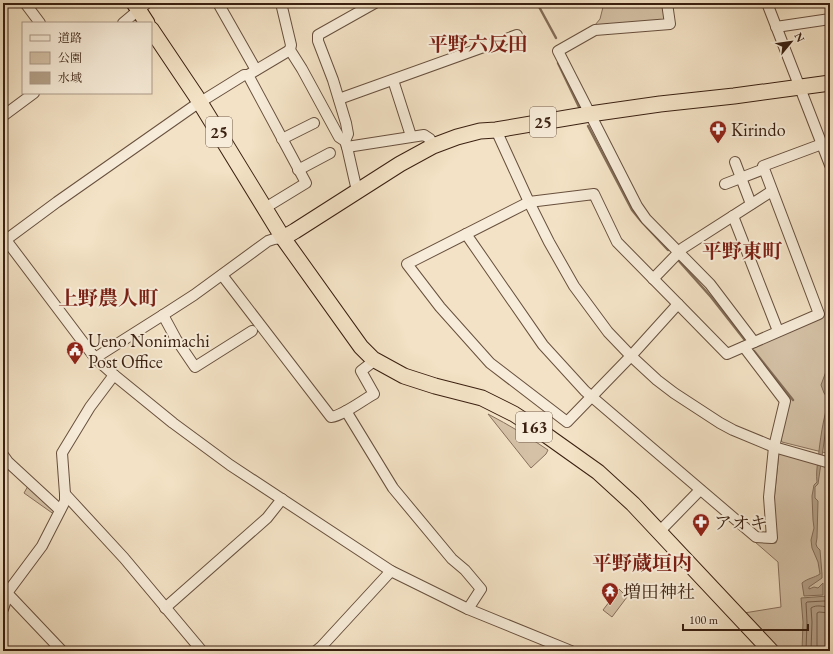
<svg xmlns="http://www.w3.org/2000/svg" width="833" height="654" font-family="'EB Garamond','Noto Serif JP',serif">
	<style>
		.green { fill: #d4c1a6; stroke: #87705c }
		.water { fill: #b4a088; stroke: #836d58 }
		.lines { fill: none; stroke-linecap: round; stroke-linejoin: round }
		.shore { stroke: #77604c; stroke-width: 1 }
		.stream { stroke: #836d58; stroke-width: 2.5 }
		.minor-casing { stroke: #68503e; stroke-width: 12 }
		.highway-casing { stroke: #3a2011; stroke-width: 17 }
		.minor { stroke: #f7ecd9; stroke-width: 10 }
		.highway { stroke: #f3e2c5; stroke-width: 15 }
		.labels { text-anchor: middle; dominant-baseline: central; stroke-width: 4; stroke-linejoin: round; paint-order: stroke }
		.shield { fill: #f7ecd9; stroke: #735d4d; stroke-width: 1 }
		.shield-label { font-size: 17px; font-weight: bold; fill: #3a2011 }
		.poi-label { font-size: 18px; fill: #3a2011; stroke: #f7ecd9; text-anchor: start }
		.quarter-label { font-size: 20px; font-weight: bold; fill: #7a1f14; stroke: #f7ecd9 }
	</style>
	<rect width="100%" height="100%" fill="#f3e2c5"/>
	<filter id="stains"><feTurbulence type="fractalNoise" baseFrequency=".005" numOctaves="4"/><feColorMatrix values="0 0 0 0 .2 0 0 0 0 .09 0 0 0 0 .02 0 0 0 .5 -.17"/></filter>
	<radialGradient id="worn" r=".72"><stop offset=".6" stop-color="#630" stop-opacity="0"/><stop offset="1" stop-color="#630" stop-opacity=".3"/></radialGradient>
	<g class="green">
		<path d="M604 3H662L665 17 662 21 595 25 600 19Z"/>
		<path d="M830 311V454L782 442 780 438 790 400 751 350 753 346Z"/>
		<path d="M488 414C509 425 529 437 548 450L546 454 531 468Z"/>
		<path d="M779 452 830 465 829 541 830 547V651H780L744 613 781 607 778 562 755 542 776 543 774 500Z"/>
		<path d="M28 486 55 510V515L24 493Z"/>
		<path d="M619 589 627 597 612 617 603 610Z"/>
	</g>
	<g class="water">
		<path d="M830 365V374L827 379 828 392 830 395V413L826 428 818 484 815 487V498L818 501 817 538 816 544 817 547 820 550 822 574V578L809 587V589L814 587 818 588 823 583V595L804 596 802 583C808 578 814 578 820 574L818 562 812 548 811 540 814 528 813 520 812 496 814 485 817 482C816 475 817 467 818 460 820 440 823 419 829 400L824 393 821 385 828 366Z"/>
		<path d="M828 596 829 606 828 651H802L803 622 801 598Z"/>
	</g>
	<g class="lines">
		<g class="shore">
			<path d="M806 651 807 622 806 603 807 602 824 601 830 602"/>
			<path d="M811 651 812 622 811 608C817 604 823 607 830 607"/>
			<path d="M817 651V613L819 612 830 613"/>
		</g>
		<g class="stream">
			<path d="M537 3 556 38"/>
			<path d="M558 63 579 107"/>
			<path d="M588 126 632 210 641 221 668 250"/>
			<path d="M679 261 711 297 744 339"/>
			<path d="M754 351 793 400"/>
		</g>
		<g class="minor-casing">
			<g id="minor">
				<path d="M25 3 40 23"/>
				<path d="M218 3 256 70"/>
				<path d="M281 3 291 45 290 50 302 69 339 137 345 141 347 147 357 191"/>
				<path d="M667 3 670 24 595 30 558 51 637 206 646 219 710 284 754 342"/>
				<path d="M767 3 830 165"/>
				<path d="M123 23 147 3"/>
				<path d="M776 27 830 19"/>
				<path d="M248 75 306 183 265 208"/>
				<path d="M393 80 411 136"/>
				<path d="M339 99 517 35"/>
				<path d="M3 116 34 93"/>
				<path d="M496 130 529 202 549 242 574 286 608 332 631 356 657 380 674 393 720 423 733 430 774 447 830 463"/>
				<path d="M282 139 314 123"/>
				<path d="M345 141 348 134 346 123 333 80 318 41V35L375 3"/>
				<path d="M347 147 424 135 430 139 433 146"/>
				<path d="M735 162 751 204"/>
				<path d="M298 170 330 153"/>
				<path d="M725 184 764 169"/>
				<path d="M594 194 617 242 678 304 631 356 567 422 490 363 440 307 407 264 529 202Z"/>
				<path d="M733 216 778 331"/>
				<path d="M466 234 543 345 585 391 756 537 772 538 769 497 774 447 785 401 744 347"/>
				<path d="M3 236 95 358 114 375 173 423 230 465 391 571 468 609 571 651"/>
				<path d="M3 242 57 202 194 106 244 75H248L290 50"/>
				<path d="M222 275 331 417C342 416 363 400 374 394L361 371 370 364 373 359"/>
				<path d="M653 279 683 248 772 191"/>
				<path d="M678 304 727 354 819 314 763 166 822 144"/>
				<path d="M163 315 176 339 195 367 252 331"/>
				<path d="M95 358 163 315 194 295 268 241 274 239 283 238"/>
				<path d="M346 411 393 488 452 559 465 570 481 589 468 609"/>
				<path d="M3 455 8 462 60 510"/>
				<path d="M65 494 124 558 202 651"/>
				<path d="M659 532 700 490"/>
				<path d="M5 591 7 593 62 651"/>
				<path d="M165 608 267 518 282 499"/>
				<path d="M3 609 6 600 7 593 42 546 65 501V494L62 453 90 407 114 375"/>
				<path d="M316 651 321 647 391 571"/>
			</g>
		</g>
		<g class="highway-casing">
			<g id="highway">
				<path d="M134 3 147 23"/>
				<path d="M151 29 196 96 283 238 361 347 373 359 404 376 435 386 482 398 514 414 546 435 598 472 633 504 771 651"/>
				<path d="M283 238 295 231 400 164 433 146 457 137 480 131 496 130 590 114 660 104 734 96 830 83"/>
			</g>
		</g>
		<use href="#minor" class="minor"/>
		<use href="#highway" class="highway"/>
	</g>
	<defs>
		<g id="pharmacy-pin" transform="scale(0.9)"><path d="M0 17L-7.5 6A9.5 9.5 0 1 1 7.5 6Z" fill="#8f2418" stroke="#f7ecd9"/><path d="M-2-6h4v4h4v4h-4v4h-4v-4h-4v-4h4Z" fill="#fff"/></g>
		<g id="civic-pin" transform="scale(0.9)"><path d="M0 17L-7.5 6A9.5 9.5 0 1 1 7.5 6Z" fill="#8f2418" stroke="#f7ecd9"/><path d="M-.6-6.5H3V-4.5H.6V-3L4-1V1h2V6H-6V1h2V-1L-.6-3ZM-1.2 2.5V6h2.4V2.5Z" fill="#fff"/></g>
		<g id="temple-pin" transform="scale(0.9)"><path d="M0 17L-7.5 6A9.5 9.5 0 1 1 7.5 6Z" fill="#8f2418" stroke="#f7ecd9"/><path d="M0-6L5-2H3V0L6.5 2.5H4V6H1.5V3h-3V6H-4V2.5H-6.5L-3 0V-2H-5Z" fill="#fff"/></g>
	</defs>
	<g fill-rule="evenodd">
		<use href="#pharmacy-pin" x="718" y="129"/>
		<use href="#civic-pin" x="75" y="350"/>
		<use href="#pharmacy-pin" x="701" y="522"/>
		<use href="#temple-pin" x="610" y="591"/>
	</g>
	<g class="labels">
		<g class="shield">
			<rect x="530" y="107" width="26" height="30" rx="3"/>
			<rect x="206" y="117" width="26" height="30" rx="3"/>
			<rect x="516" y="412" width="36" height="30" rx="3"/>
		</g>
		<g class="shield-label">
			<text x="543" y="122">25</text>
			<text x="219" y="132">25</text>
			<text x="534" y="427">163</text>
		</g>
		<g class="poi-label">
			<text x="731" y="129">Kirindo</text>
			<text x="88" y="340">Ueno Nonimachi<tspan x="88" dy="21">Post Office</tspan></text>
			<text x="714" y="522">アオキ</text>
			<text x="623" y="591">増田神社</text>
		</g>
		<g class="quarter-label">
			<text x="478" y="44">平野六反田</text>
			<text x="742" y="251">平野東町</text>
			<text x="108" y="298">上野農人町</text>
			<text x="642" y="563">平野蔵垣内</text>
		</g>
	</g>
	<rect width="833" height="654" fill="none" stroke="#f3e2c5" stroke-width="16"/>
	<rect x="4" y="4" width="825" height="646" fill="none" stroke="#3a2011" stroke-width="2"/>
	<rect x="8" y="8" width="817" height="638" fill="none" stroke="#3a2011"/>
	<rect x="22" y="22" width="130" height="72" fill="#f7ecd9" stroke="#ab9a89"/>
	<rect x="30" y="35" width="20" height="6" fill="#f7ecd9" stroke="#ab9a89"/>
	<text x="58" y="42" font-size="12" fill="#3a2011">道路</text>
	<rect x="30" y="52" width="20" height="12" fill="#d4c1a6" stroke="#ab9a89"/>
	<text x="58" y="62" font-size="12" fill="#3a2011">公園</text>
	<rect x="30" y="72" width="20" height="12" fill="#b4a088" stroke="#ab9a89"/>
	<text x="58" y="82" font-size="12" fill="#3a2011">水域</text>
	<g transform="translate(791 42) rotate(61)" stroke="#f7ecd9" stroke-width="3" paint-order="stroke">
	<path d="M0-3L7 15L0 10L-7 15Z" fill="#3a2011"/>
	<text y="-6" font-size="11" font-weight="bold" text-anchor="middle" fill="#3a2011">N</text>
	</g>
	<path d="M683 624v6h125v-6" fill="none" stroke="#3a2011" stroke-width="2"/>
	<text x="689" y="624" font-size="12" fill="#3a2011" stroke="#f7ecd9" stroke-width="3" paint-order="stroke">100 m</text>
	<rect width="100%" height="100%" filter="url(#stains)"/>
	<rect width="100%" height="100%" fill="url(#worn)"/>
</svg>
